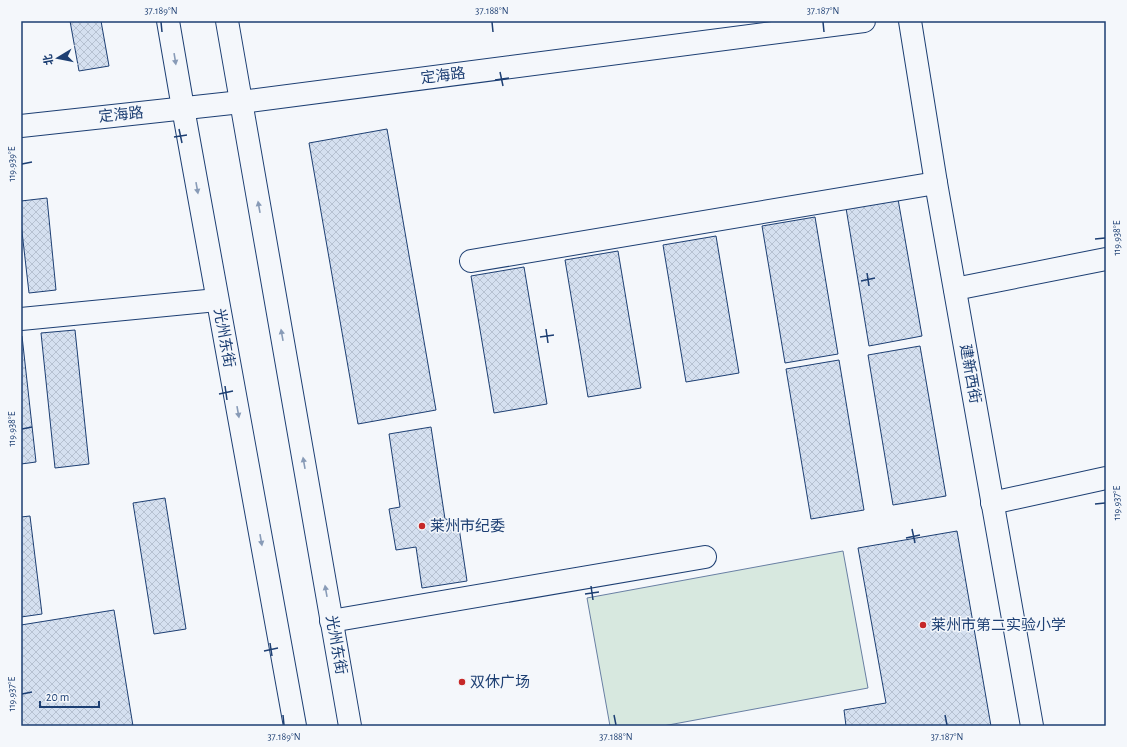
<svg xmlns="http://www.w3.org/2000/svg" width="1127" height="747" font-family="'Alegreya Sans','Noto Sans SC',sans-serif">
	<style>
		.pitch { fill: #d7e8df; stroke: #687fa3 }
		.building { fill: url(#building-cross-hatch); stroke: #1d3f73 }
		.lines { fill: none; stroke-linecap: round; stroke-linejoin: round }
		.minor-casing { stroke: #1d3f73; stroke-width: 24 }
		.major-casing { stroke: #1d3f73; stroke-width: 24 }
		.minor { stroke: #f4f7fb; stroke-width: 22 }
		.major { stroke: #f4f7fb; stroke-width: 22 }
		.oneway { fill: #889bb7 }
		.ticks { fill: none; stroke: #1d3f73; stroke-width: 1.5 }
		.poi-dot { fill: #c62828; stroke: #f4f7fb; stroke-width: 1.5 }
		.labels { text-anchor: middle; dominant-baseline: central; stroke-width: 3; stroke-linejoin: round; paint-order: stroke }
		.street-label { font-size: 15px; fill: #1d3f73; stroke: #f4f7fb }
		.poi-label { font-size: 15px; fill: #1d3f73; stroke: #f4f7fb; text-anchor: start }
		.neatline { fill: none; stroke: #1d3f73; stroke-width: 1.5 }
		.ticks-label { font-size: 10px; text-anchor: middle; fill: #1d3f73 }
	</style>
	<defs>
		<pattern id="building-cross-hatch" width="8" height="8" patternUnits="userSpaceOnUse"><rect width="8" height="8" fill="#d5e0f0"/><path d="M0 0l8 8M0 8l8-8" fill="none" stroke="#b6c1d1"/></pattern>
	</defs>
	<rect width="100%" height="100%" fill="#f4f7fb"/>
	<path class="pitch" d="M843 551 868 688 663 726H610L587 598Z"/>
	<g class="building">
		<path d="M70 21H101L109 66 79 71Z"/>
		<path d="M387 129 436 410 358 424 309 143Z"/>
		<path d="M47 198 56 290 29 293 21 223V201Z"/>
		<path d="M898 199 922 336 869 346 846 208Z"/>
		<path d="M815 217 838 354 785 363 762 226Z"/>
		<path d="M716 236 739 373 686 382 663 245Z"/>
		<path d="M618 251 641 388 588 397 565 260Z"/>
		<path d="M524 267 547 404 494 413 471 276Z"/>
		<path d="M75 330 89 464 55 468 41 333Z"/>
		<path d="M21 336H22L36 462 21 464Z"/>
		<path d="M920 346 946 496 893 505 868 355Z"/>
		<path d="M839 360 864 510 811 519 786 369Z"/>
		<path d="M431 427 445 519 458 521 467 581 422 588 416 547 396 550 389 509 400 507 389 434Z"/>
		<path d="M165 498 186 629 154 634 133 503Z"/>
		<path d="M30 516 42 614 21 617V517Z"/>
		<path d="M957 531 991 726H846L844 710 886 703 858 548Z"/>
		<path d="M114 610 133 726H21V625Z"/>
	</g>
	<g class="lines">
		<g class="minor-casing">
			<g id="minor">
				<path d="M910 21 936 183 1032 726"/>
				<path d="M21 126 241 102 864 21"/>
				<path d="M471 261 936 183"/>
				<path d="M955 289 1106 259"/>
				<path d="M21 319 217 300"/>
				<path d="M992 503 1106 478"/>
				<path d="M331 621 705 557"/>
			</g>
		</g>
		<g class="major-casing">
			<g id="major">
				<path d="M168 21 183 108 295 726"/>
				<path d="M227 21 350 726"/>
			</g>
		</g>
		<use href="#minor" class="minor"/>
		<use href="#major" class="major"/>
	</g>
	<defs><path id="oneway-solid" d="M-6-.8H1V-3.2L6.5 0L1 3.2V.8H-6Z"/></defs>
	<g class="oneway">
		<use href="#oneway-solid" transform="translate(175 59) rotate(81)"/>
		<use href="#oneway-solid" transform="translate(197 188) rotate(80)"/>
		<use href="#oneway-solid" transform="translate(259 207) rotate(-100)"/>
		<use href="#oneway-solid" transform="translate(282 335) rotate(-100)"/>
		<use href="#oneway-solid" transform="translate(238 412) rotate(80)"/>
		<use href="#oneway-solid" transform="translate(304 463) rotate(-100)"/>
		<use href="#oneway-solid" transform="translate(261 540) rotate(80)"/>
		<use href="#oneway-solid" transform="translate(326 591) rotate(-100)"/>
	</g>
	<path class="ticks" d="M161 22 162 32M492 22 493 32M823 22 824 32M500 72 503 86M495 80 509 78M179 129 182 143M174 137 187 135M22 164 32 162M1095 239 1105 238M867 273 869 286M861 281 875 278M546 329 548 343M540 337 554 335M225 386 227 400M219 394 233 391M22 429 32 427M1095 504 1105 503M912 529 915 543M906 538 920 535M591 586 593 600M585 594 599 592M270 643 272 656M264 651 278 648M22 694 32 692M283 715 284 725M614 715 616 725M945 715 947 725"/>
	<g class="poi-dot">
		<circle cx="422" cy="526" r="4"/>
		<circle cx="923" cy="625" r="4"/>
		<circle cx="462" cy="682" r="4"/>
	</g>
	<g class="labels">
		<g class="street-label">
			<text transform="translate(443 76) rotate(-7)">定海路</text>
			<text transform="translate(121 115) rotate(-6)">定海路</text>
			<text transform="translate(224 338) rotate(80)">光州东街</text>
			<text transform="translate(970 374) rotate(80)">建新西街</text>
			<text transform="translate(336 645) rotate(80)">光州东街</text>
		</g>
		<g class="poi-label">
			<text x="430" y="526">莱州市纪委</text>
			<text x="931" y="625">莱州市第二实验小学</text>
			<text x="470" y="682">双休广场</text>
		</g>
	</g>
	<rect width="1127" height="747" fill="none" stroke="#f4f7fb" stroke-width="44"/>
	<g transform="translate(58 58) rotate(260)" stroke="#f4f7fb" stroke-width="3" paint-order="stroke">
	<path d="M0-3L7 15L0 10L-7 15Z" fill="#1d3f73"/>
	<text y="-6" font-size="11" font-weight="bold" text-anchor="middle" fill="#1d3f73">北</text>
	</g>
	<path d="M40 701v6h59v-6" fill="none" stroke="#1d3f73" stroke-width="2"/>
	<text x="46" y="701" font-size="12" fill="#1d3f73" stroke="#f4f7fb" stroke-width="3" paint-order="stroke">20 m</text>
	<rect x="22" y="22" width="1083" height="703" class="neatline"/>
	<g class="ticks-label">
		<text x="161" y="14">37.189°N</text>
		<text x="492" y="14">37.188°N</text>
		<text x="823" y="14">37.187°N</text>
		<text transform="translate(11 164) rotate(-90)" y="4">119.939°E</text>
		<text transform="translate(1116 238) rotate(-90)" y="4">119.938°E</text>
		<text transform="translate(11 429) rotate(-90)" y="4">119.938°E</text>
		<text transform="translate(1116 503) rotate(-90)" y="4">119.937°E</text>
		<text transform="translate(11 694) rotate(-90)" y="4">119.937°E</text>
		<text x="284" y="740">37.189°N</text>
		<text x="616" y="740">37.188°N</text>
		<text x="947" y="740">37.187°N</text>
	</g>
</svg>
